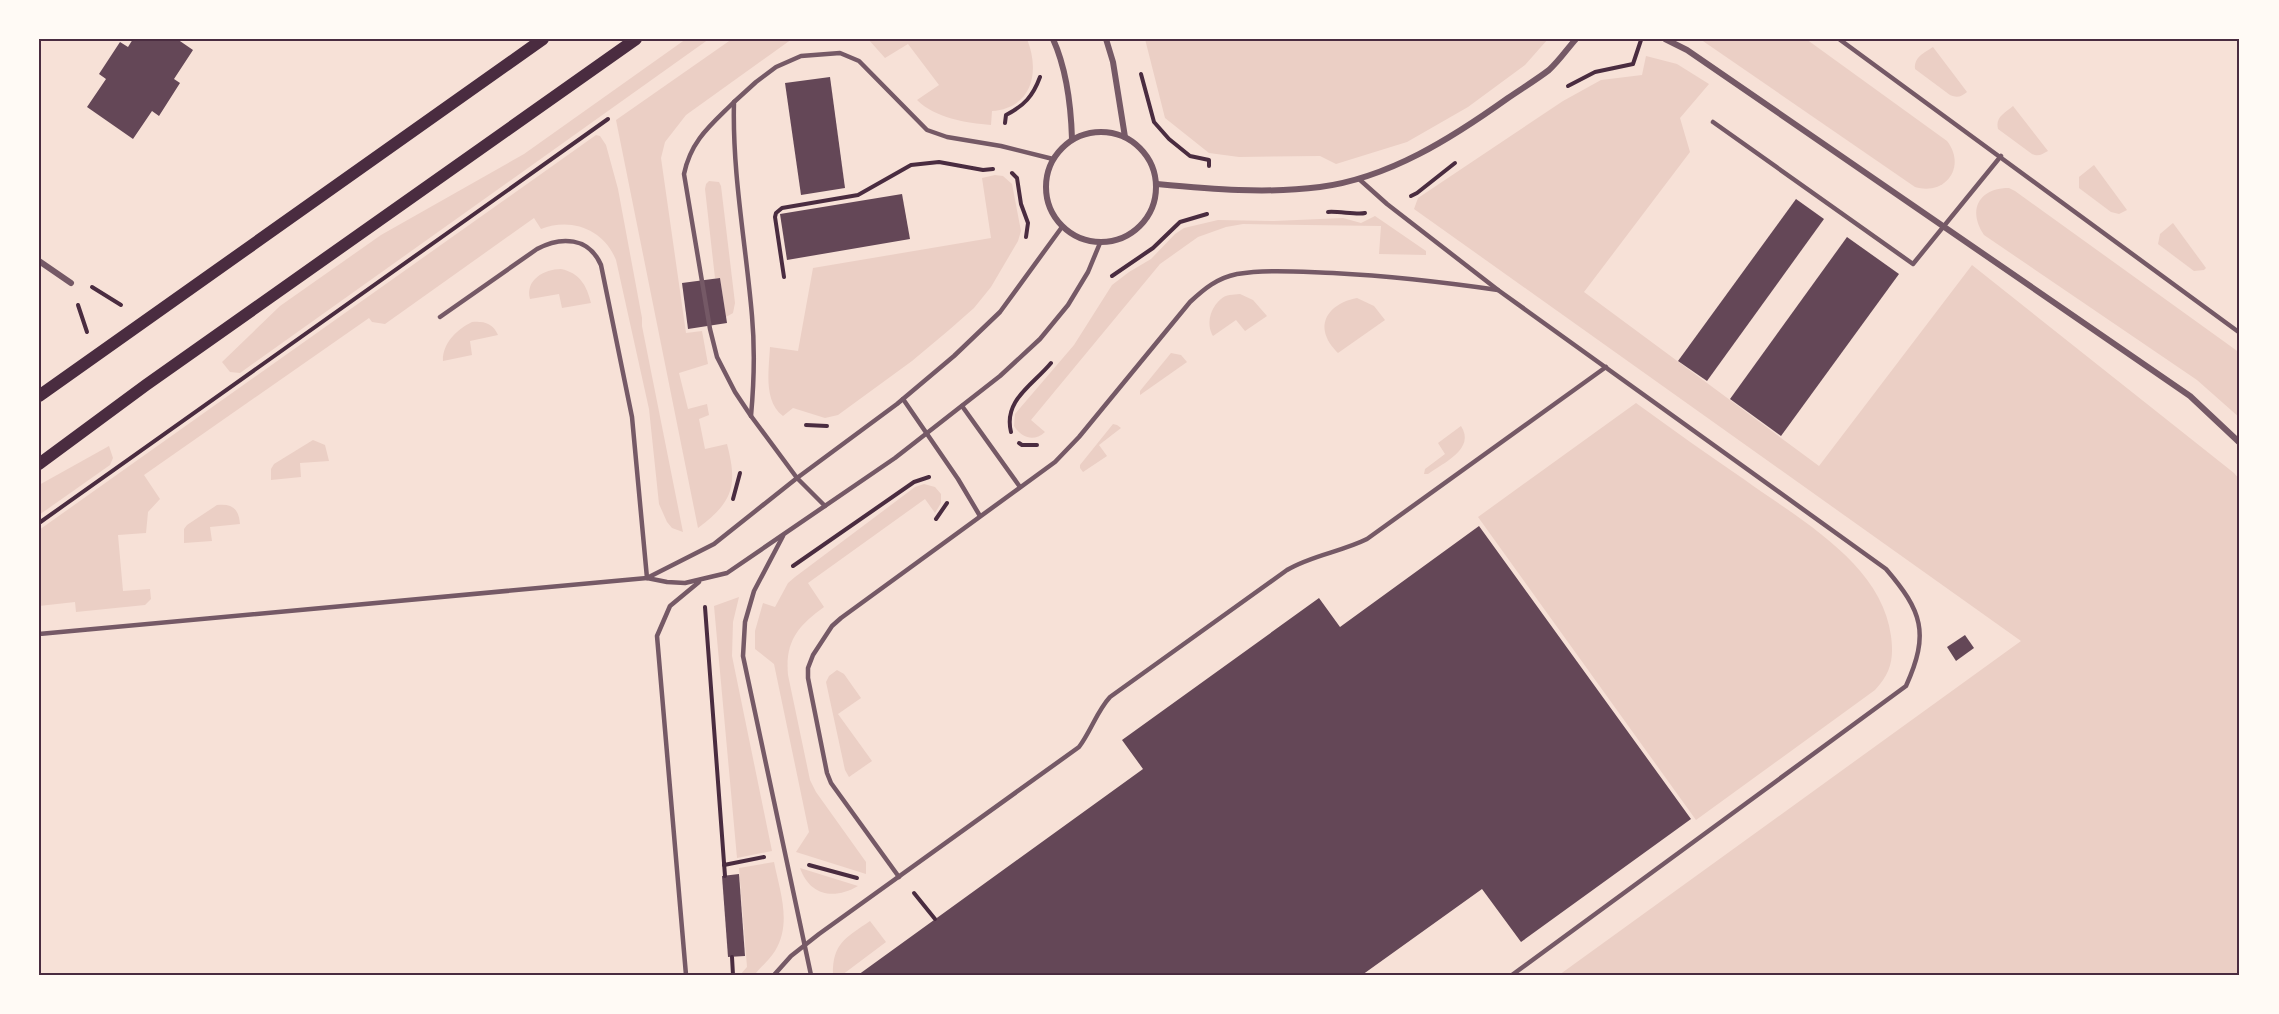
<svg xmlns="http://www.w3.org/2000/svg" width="2279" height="1014" font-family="'Crimson Pro',serif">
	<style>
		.green { fill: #ebcfc5 }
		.building { fill: #644757 }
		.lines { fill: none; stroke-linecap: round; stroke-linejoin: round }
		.path { stroke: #4a2c40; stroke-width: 4 }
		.service { stroke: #755966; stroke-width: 4.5 }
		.minor { stroke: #755966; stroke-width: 6 }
		.secondary { stroke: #4a2c40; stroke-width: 12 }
		.neatline { fill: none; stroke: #4a2c40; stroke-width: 2 }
	</style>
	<rect width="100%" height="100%" fill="#f7e1d7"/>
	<g class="green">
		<path d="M686 39H709L240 373 230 372 222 362 280 306 381 235 524 154Z"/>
		<path d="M732 39H792L686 115 665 142 661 158 686 333 702 331 708 364 679 373 688 409 707 404 709 415 699 419 705 449 727 444C738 486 733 502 698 528L616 120Z"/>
		<path d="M868 39H1027C1040 71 1033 108 992 111L991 125C966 123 935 118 917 100L939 85 908 44 885 58Z"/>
		<path d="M1145 39H1548L1525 65 1468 107 1407 142 1336 164 1320 156 1239 157 1209 153 1165 118Z"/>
		<path d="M1700 39H1806L1947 141C1967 167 1945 196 1915 187Z"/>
		<path d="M1933 47 1967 92C1961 97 1957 98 1950 95L1915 69C1914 57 1924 53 1933 47Z"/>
		<path d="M1646 56 1677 64 1709 84 1680 118 1690 152 1584 292 1819 466 1972 265 2234 473 2240 480V975H1559L2021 641 1414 209 1418 198 1563 101 1601 80 1642 75Z"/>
		<path d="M2013 106 2048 151C2042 154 2039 157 2032 154L1998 129C1995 117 2005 113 2013 106Z"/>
		<path d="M596 135 600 136 606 145 618 189 642 318V326L683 532 672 528 667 522 659 504 649 409 616 260C604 230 572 217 541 229L534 218 385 324 372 322 369 318 144 475 160 499 148 512 146 533 118 535 123 591 150 589 151 599 145 605 76 612 75 602 39 606V530Z"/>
		<path d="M2094 165 2127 210 2119 214 2111 212 2079 188V177Z"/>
		<path d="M995 175 1003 176 1012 184 1021 231 1018 241 991 287 974 308 949 330 912 361 838 415 825 418 793 408 783 416C763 401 769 369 770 347L798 351 813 268 991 238 982 178Z"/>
		<path d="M709 181 719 182 721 186 735 303 733 313 726 317 720 278H715L705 189 706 184Z"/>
		<path d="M2009 188 2015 191 2240 353V418L2197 380 1984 235C1967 210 1979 188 2009 188Z"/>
		<path d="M1375 216 1426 251V255L1379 254 1381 226 1243 224 1226 227 1198 237 1160 264 1031 420 1045 432C1033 443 1021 437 1014 426L1015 414 1074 345 1112 285 1129 272 1151 259 1175 234 1184 228 1218 220 1274 221 1343 218 1361 223Z"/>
		<path d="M2173 223 2206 268 2204 270 2194 271 2158 244 2160 234Z"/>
		<path d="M561 269C580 273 587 286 591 303L562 308 559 294 530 299C525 280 544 269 561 269Z"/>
		<path d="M1240 294 1253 300 1267 316 1245 331 1236 320 1213 336C1206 324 1210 308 1221 299 1226 294 1233 295 1240 294Z"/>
		<path d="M1357 298 1374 306 1385 320 1338 353C1334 349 1329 343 1327 338 1317 315 1339 301 1357 298Z"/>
		<path d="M472 322C483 321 493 323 498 335L470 341 472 355 443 361C442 344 457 329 472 322Z"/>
		<path d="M1171 353 1181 355 1187 362 1140 395V391Z"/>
		<path d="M1636 403C1672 429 1708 455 1745 480 1799 519 1882 564 1891 636 1894 659 1891 673 1875 690L1696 820 1478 517Z"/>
		<path d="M1113 424 1117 425 1121 428 1099 445 1107 456 1083 472 1080 468V465Z"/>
		<path d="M1461 426C1476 449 1443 463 1428 474H1424L1425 469 1445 454 1438 443Z"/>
		<path d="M313 440 325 445 329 461 300 463 301 477 271 480V469L274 464Z"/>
		<path d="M109 446 113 458 110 465 39 515V485Z"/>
		<path d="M924 484 935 487 941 494V503L935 513 925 499 808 583 824 607C798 626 785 641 788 675L810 780 816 792 866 862V874L796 852 809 832 774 664 755 649V631L763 603 775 607 788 583 795 577 915 487Z"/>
		<path d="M217 505C232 503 239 509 240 524L210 527 212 541 184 543V529L187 525Z"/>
		<path d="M739 597 733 622 732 656 772 851 737 858 714 606Z"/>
		<path d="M837 670 844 674 861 698 838 714 872 761 849 777 845 770 826 682 829 676Z"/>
		<path d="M774 862C780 892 792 923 775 951 770 959 762 966 756 973L754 975H740L747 967 739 868Z"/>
		<path d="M800 868 858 886C834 900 810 896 800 868Z"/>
		<path d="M870 921 886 942 842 975H833C832 943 847 937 870 921Z"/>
	</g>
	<g class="building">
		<path d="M133 39H177L193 50 174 79 180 83 159 116 152 111 133 139 87 107 106 79 99 74 120 42 128 47Z"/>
		<path d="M830 77 845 188 801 195 785 83Z"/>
		<path d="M902 194 910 239 787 260 780 214Z"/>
		<path d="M1796 199 1824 219 1707 381 1678 361Z"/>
		<path d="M1847 237 1899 274 1781 436 1730 399Z"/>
		<path d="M720 278 727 323 688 329 682 283Z"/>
		<path d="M1479 526 1691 819 1521 942 1482 889 1362 975H858L1143 769 1122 740 1319 598 1340 627Z"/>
		<path d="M1965 635 1974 648 1956 661 1947 647Z"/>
		<path d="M739 874 745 956 728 957 722 876Z"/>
	</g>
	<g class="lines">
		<g class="path">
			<path d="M1141 74 1154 122 1169 139 1190 156 1209 160V166"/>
			<path d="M1568 86 1595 72 1633 64 1641 40"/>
			<path d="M1005 123 1006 115C1024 106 1033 96 1040 77"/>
			<path d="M1012 173 1017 178 1021 204 1028 223 1026 237"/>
			<path d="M1411 196 1417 193 1455 163"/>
			<path d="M1328 212C1338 211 1358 215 1365 213"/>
			<path d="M1112 276 1153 248 1180 222 1207 214"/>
			<path d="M784 277 775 217 776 213 782 208 858 195 911 165 939 162 983 170 993 169"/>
			<path d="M92 287 121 305"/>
			<path d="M78 305 87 332"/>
			<path d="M806 425 827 426"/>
			<path d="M1011 432C1003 400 1033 385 1051 363"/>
			<path d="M1019 443 1022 445H1037"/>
			<path d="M733 499 740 473"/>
			<path d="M936 519 947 503"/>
			<path d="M39 523 608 119"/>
			<path d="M793 566 914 482 929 477"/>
			<path d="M705 607 725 876"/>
			<path d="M724 865 764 857"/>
			<path d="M809 865 857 878"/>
			<path d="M914 893 935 919"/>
			<path d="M732 957 733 975"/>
		</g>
		<g class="service">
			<path d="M1839 39 2240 333"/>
			<path d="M734 102C711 125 691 140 684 174L710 329 717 357 735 392 751 416 797 478 825 506"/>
			<path d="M1713 122 1913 264 2001 156"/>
			<path d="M1359 179 1387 204 1498 290 1886 569C1922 611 1930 633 1906 686L1512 975"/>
			<path d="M440 317 537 249C561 236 589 237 601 265L632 417 647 578"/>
			<path d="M903 399 958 479 980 516"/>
			<path d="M962 406 1020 487"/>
			<path d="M751 416C754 383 755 349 752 316 746 245 732 173 734 102L756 82 776 67 801 56 840 53 859 61 927 130 947 137 1001 146 1053 159"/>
			<path d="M783 536 754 591 745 622 743 656 811 975"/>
			<path d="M647 578 667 582 685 583 727 573 895 458 1000 376 1040 339 1068 305 1088 272 1100 243"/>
			<path d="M39 634 647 578 714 544 797 478 897 404 954 356 1000 312 1062 227"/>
			<path d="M899 877 831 783 827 773 808 678V668L813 655 832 626 841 618 1055 462 1079 437 1190 302C1204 289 1217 278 1237 274 1268 269 1302 272 1333 273 1389 276 1443 282 1498 290"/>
			<path d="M686 975 657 636 670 606 699 582"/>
			<path d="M774 975 791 956 819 934 1079 747C1091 731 1097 711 1110 697L1287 570C1312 555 1341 552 1367 539L1606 367"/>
		</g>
		<g class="minor">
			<path d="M1053 39C1067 70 1071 106 1072 139"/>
			<path d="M1106 39 1113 62 1125 137"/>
			<path d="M1665 39 1687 50 2190 396 2240 443"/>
			<circle cx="1101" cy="187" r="55"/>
			<path d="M1157 184C1211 189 1266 194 1320 187 1389 178 1452 138 1508 98 1521 89 1536 80 1549 70 1559 61 1567 49 1576 39"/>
			<path d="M39 261 71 283"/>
		</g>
		<g class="secondary">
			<path d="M39 396 543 39"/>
			<path d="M39 464 146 385 636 39"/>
		</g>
	</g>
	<rect width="2279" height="1014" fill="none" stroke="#fffaf5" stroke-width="81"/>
	<rect x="40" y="40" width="2198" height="934" class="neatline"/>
</svg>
